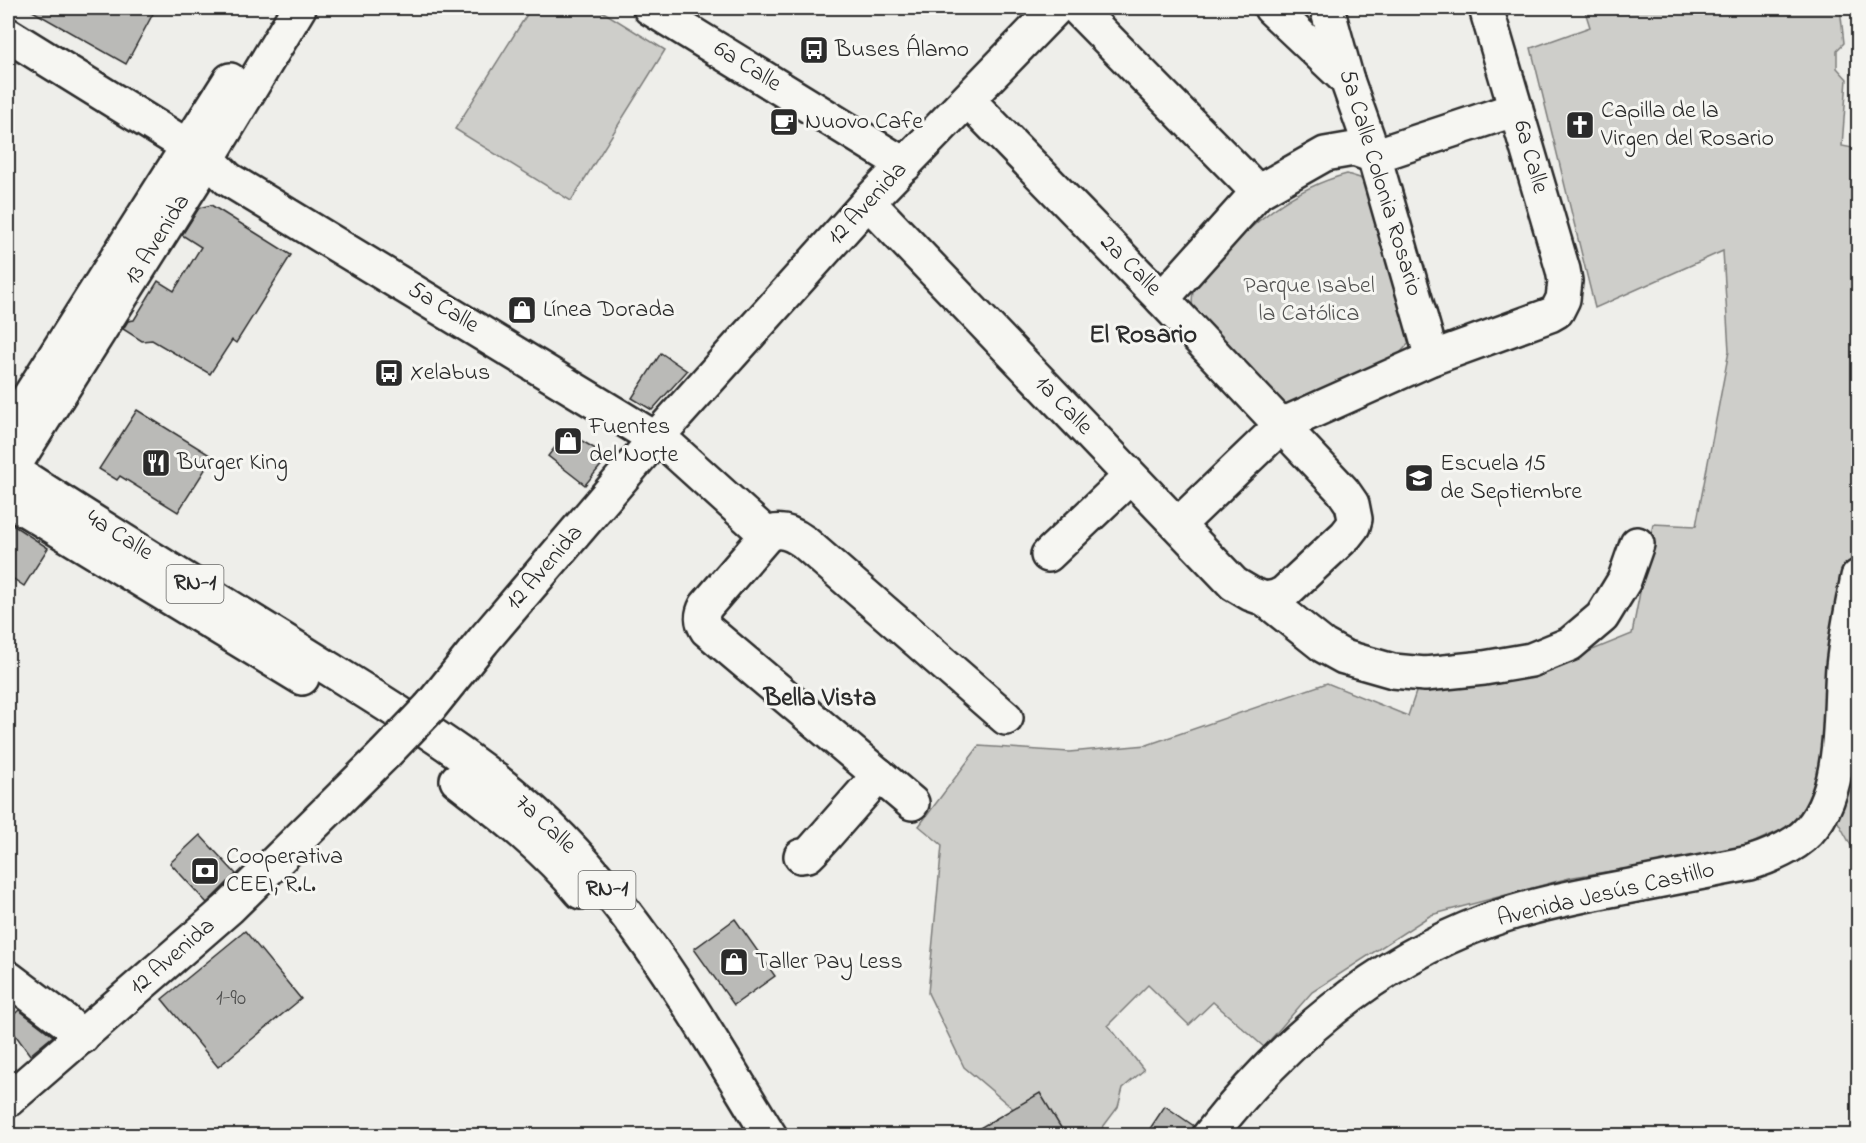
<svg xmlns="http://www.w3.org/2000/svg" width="1866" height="1143" font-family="'Indie Flower',sans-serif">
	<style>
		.green { fill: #cececa; stroke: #7c7c7a; stroke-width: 1.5 }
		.building { fill: #babab7; stroke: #2b2b2b; stroke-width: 1.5 }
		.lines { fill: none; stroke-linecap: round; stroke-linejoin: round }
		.minor-casing { stroke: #2b2b2b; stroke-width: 38 }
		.major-casing { stroke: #2b2b2b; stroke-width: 38 }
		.minor { stroke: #f6f6f2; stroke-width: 33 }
		.major { stroke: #f6f6f2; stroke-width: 33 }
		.minor-bridge-casing { stroke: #2b2b2b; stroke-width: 38; stroke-linecap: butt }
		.minor-bridge { stroke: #f6f6f2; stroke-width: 33 }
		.labels { text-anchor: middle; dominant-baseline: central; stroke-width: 6; stroke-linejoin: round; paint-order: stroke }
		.number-label { font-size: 21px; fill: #4f4f4e }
		.shield { fill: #f6f6f2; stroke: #686867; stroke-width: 1.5 }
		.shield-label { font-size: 22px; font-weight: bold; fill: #2b2b2b }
		.poi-label { font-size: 24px; fill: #2b2b2b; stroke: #f6f6f2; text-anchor: start }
		.street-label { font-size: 24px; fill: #2b2b2b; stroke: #f6f6f2 }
		.park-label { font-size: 24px; fill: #545453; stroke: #f6f6f2 }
		.neighbourhood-label { font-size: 26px; font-weight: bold; fill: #2b2b2b; stroke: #f6f6f2 }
	</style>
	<rect width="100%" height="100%" fill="#eeeeea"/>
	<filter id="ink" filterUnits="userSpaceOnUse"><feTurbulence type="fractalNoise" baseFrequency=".0167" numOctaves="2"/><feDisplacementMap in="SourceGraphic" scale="12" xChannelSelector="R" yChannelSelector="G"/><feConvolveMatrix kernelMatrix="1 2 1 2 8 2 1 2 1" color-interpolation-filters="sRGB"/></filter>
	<g filter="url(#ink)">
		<g class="green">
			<path d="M531 8H597L665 50 571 201 455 129Z"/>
			<path d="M1584 8H1840L1844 43 1837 50V68L1847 79 1842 146 1858 149V858L1838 822 1808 807 1786 828 1750 844 1702 857 1573 877 1431 915 1312 992 1264 1047 1213 1002 1189 1025 1148 985 1108 1025 1144 1070 1123 1088 1118 1107 1097 1135 1045 1136 964 1067 928 993 942 845 919 826 979 746 1069 752 1147 745 1327 683 1408 716 1418 686 1526 677 1632 634 1653 524 1696 526 1729 351 1723 251 1595 308 1531 48 1590 27Z"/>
			<path d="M1347 174 1360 178 1368 187 1413 327 1410 342 1393 361 1296 405 1274 402 1193 315C1192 306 1191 297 1194 288 1198 279 1209 271 1215 264 1251 223 1293 188 1347 174Z"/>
		</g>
		<g class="building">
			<path d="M27 8H156L126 64Z"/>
			<path d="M211 205 291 255 236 343 232 340 210 374 152 340 142 341 123 329 128 321 134 320 158 281 174 291 201 247 182 235 199 208Z"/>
			<path d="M661 353 687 371 652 410 632 398Z"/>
			<path d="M137 410 213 457 178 512 120 476 117 480 99 469Z"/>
			<path d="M567 432 599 451 603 463 585 485 548 456Z"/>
			<path d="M8 522 48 548 24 586 8 575Z"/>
			<path d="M200 835 236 874 207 903 170 863Z"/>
			<path d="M735 919 775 976 734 1005 694 949Z"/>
			<path d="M245 931 301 999 218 1067 162 999Z"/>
			<path d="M19 1010 53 1036 30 1055 8 1025V1020Z"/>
			<path d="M1040 1093 1066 1136H966Z"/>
			<path d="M1165 1106 1194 1126 1191 1136H1145Z"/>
		</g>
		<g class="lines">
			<g class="minor-casing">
				<g id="minor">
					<path d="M650 8 905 165"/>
					<path d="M1077 8 1258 192"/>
					<path d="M1271 8 1347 80"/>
					<path d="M1327 8 1347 80 1374 156 1432 358"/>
					<path d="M8 35 208 159 228 179 671 448 767 535C780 527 793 534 804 542L1006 718"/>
					<path d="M968 100 1162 299 1343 491 1352 504 1355 519 1353 526 1346 535 1284 593 1276 597 1265 599"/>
					<path d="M868 202 1234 584 1251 594 1265 599 1324 646 1344 657 1393 671 1425 674 1484 668 1531 660 1570 644 1602 617 1624 581 1637 544"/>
					<path d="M1162 299 1258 192 1325 154 1354 149 1374 156 1516 109"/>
					<path d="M1178 525 1282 425 1432 358 1550 315 1557 311 1563 299 1565 281 1563 270 1486 8"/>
					<path d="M767 535 706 606C701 615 701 621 707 630L912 803"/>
					<path d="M1048 555 1130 477"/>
					<path d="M430 707 483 641 656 438 868 202 1056 8"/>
					<path d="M801 856 808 855 813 850 879 775"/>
					<path d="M8 978 65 1021 82 1037"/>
					<path d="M8 1100 229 908 384 755"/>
					<path d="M1209 1136C1282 1043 1375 962 1487 921 1528 906 1572 897 1615 889 1660 880 1705 872 1750 863 1766 858 1781 852 1796 842 1846 808 1839 721 1843 667 1846 637 1852 607 1858 577"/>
				</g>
			</g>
			<g class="major-casing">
				<g id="major">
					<path d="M8 430 230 80"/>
					<path d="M8 467C113 536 221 601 328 668 408 718 496 771 562 839 647 927 706 1032 770 1136"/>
					<path d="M12 469 208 159 299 8"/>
					<path d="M8 499 302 678"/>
					<path d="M457 780C501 814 547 850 581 892"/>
				</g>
			</g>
			<use href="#minor" class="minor"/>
			<use href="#major" class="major"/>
			<g class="minor-bridge-casing">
				<path id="minor-bridge" d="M384 755 430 707"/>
			</g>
			<use href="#minor-bridge" class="minor-bridge"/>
		</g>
	</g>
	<defs>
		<g id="bus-square" transform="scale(1.5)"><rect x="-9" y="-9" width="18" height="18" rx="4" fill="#2b2b2b" stroke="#f6f6f2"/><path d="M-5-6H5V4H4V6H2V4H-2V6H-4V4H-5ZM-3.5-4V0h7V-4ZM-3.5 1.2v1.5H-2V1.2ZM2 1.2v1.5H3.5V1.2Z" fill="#fff"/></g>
		<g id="cafe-square" transform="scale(1.5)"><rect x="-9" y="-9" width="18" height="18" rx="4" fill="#2b2b2b" stroke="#f6f6f2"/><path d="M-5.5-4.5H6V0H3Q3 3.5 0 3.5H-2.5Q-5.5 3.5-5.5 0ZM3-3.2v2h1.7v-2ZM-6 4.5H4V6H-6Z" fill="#fff"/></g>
		<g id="church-square" transform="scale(1.5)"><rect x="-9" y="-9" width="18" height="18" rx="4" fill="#2b2b2b" stroke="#f6f6f2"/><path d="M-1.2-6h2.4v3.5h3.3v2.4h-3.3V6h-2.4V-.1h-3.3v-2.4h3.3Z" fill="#fff"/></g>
		<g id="shop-square" transform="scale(1.5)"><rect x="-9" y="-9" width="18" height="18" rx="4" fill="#2b2b2b" stroke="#f6f6f2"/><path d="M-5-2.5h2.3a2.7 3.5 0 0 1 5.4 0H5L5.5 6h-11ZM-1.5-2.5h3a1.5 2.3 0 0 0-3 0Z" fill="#fff"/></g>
		<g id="restaurant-square" transform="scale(1.5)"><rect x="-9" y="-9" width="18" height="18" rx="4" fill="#2b2b2b" stroke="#f6f6f2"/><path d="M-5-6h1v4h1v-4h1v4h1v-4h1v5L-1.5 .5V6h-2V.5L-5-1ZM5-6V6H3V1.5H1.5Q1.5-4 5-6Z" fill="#fff"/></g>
		<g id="school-square" transform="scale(1.5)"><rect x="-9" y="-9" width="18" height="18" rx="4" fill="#2b2b2b" stroke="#f6f6f2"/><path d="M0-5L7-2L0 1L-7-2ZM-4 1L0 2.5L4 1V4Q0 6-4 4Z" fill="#fff"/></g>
		<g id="bank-square" transform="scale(1.5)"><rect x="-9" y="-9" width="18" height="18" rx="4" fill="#2b2b2b" stroke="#f6f6f2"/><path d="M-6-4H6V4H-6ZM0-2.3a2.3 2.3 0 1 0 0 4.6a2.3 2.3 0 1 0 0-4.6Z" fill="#fff"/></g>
	</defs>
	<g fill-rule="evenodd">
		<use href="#bus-square" x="814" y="50"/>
		<use href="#cafe-square" x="784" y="122"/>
		<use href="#church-square" x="1580" y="125"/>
		<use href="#shop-square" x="522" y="310"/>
		<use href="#bus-square" x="389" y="373"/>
		<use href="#shop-square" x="568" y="441"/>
		<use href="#restaurant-square" x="156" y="463"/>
		<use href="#school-square" x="1419" y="478"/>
		<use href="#bank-square" x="205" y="871"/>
		<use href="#shop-square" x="734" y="962"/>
	</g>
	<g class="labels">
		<g class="number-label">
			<text x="231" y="999">1-90</text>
		</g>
		<g class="shield">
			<rect x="166.5" y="565" width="57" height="38" rx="4.5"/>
			<rect x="578.5" y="871" width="57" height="38" rx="4.5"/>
		</g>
		<g class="shield-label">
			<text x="195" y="584">RN-1</text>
			<text x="607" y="890">RN-1</text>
		</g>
		<g class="poi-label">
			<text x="835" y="50">Buses Álamo</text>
			<text x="1601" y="111">Capilla de la<tspan x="1601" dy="28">Virgen del Rosario</tspan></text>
			<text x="805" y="122">Nuovo Cafe</text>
			<text x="543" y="310">Línea Dorada</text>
			<text x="410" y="373">Xelabus</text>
			<text x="589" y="427">Fuentes<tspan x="589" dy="28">del Norte</tspan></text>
			<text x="177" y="463">Burger King</text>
			<text x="1440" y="464">Escuela 15<tspan x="1440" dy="28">de Septiembre</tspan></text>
			<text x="226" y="857">Cooperativa<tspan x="226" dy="28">CEEI, R.L.</tspan></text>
			<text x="755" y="962">Taller Pay Less</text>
		</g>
		<g class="street-label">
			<text transform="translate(747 67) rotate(32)">6a Calle</text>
			<text transform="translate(1530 157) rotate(74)">6a Calle</text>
			<text transform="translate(1380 183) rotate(73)">5a Calle Colonia Rosario</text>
			<text transform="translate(868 204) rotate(-47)">12 Avenida</text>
			<text transform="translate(158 240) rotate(-58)">13 Avenida</text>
			<text transform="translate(1130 266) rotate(45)">2a Calle</text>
			<text transform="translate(443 308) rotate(31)">5a Calle</text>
			<text transform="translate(1063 406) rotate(46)">1a Calle</text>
			<text transform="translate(119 536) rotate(32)">4a Calle</text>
			<text transform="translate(545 568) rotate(-49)">12 Avenida</text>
			<text transform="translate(545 825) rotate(43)">7a Calle</text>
			<text transform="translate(1606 895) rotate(-13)">Avenida Jesús Castillo</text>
			<text transform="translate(173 957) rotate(-41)">12 Avenida</text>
		</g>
		<g class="park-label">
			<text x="1309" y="286">Parque Isabel<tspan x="1309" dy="28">la Católica</tspan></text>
		</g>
		<g class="neighbourhood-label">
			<text x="1143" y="336">El Rosario</text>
			<text x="820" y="699">Bella Vista</text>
		</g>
	</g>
	<rect width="1866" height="1143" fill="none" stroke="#f6f6f2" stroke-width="30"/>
	<rect x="15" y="15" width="1836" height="1113" fill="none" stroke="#2b2b2b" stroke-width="2" filter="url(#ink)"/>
</svg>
